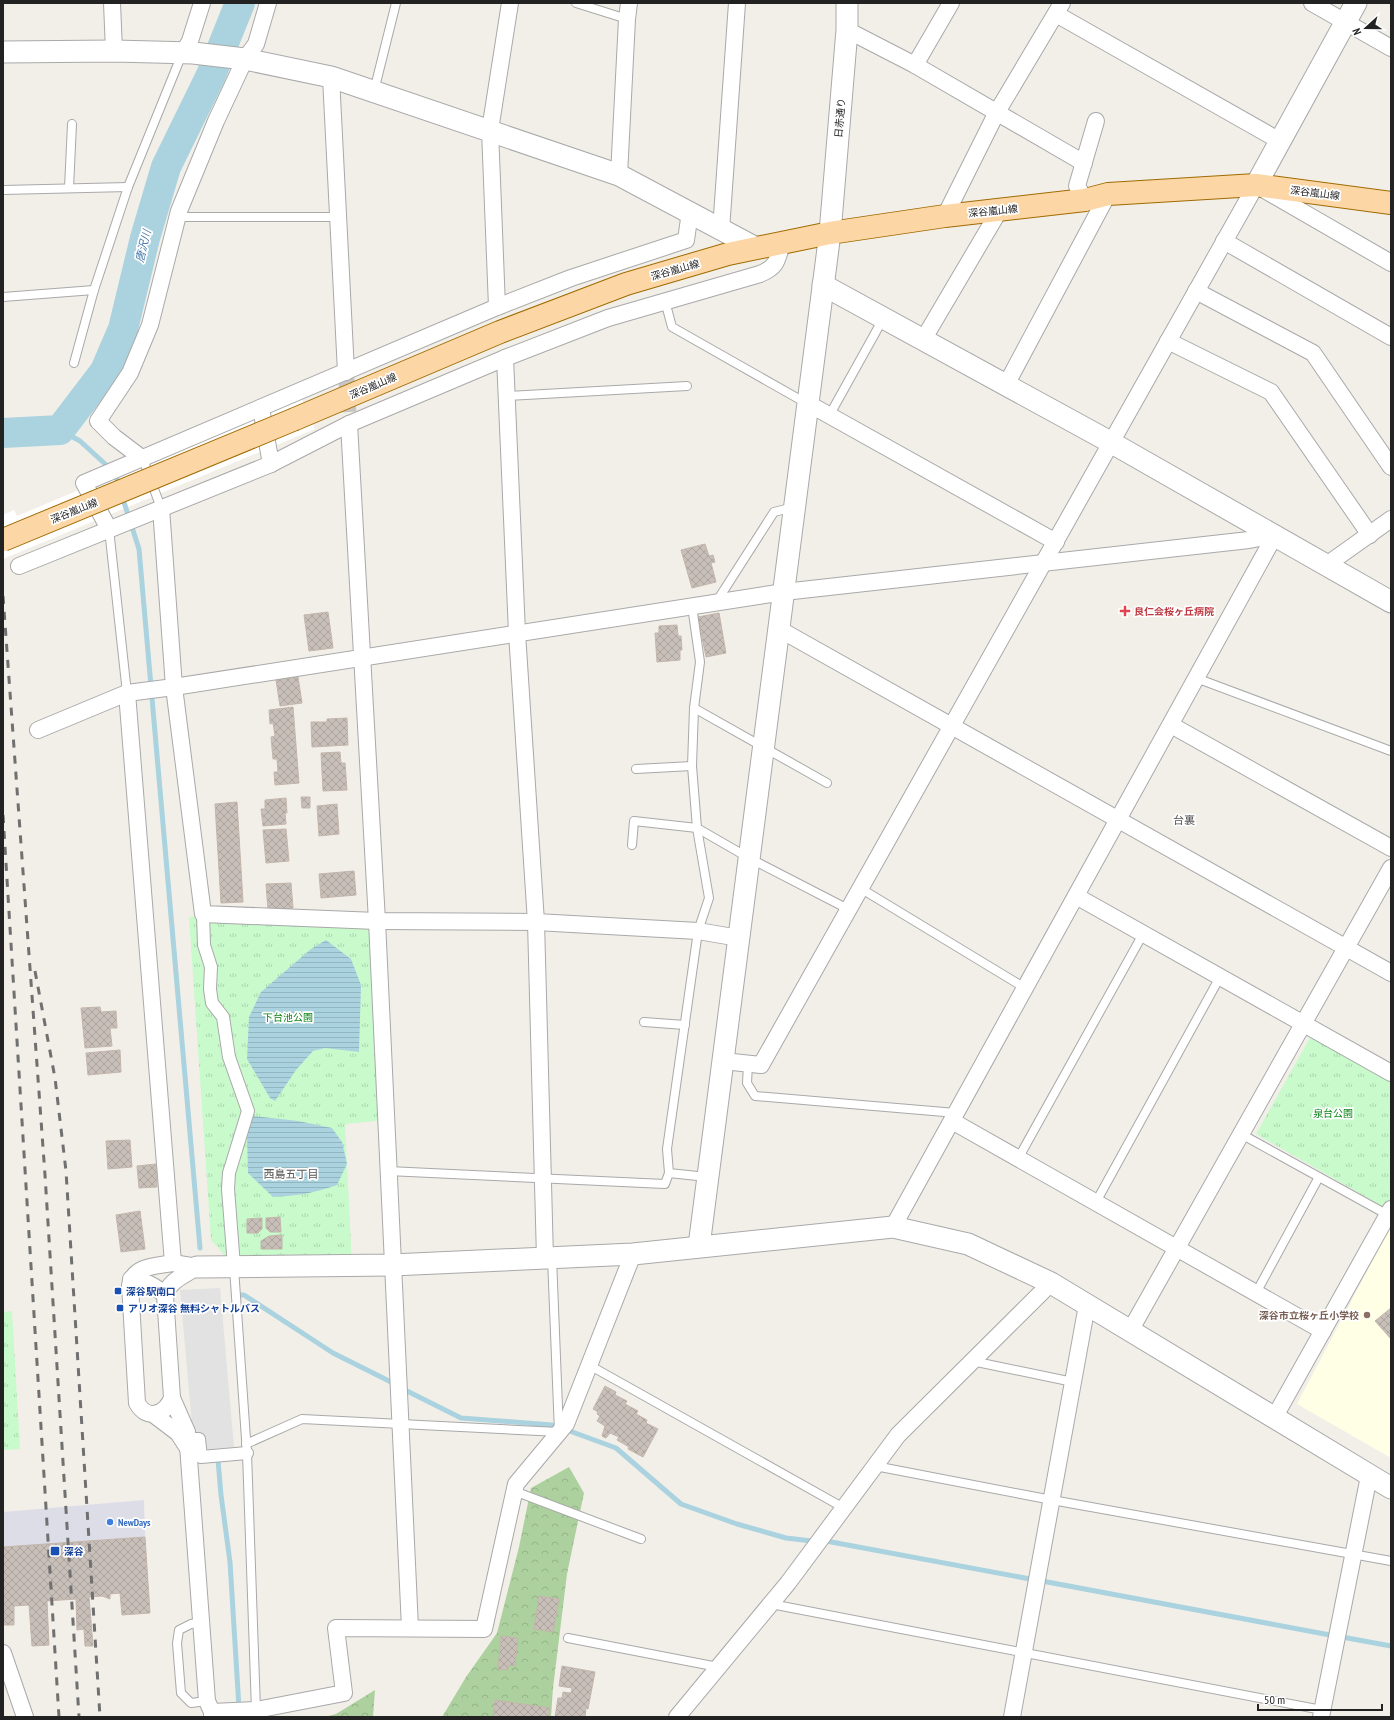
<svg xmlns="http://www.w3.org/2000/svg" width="1394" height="1720" font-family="'PT Sans Narrow','Noto Sans JP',sans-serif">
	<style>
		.education { fill: #ffffe5 }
		.forest { fill: url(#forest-crowns) }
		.park { fill: url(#park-tufts) }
		.parking { fill: #e2e2e2 }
		.plaza { fill: #dddde8 }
		.water { fill: url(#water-rules) }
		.pier { fill: #fff }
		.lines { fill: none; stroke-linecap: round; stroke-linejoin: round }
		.stream { stroke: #aad3df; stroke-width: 5 }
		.river { stroke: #aad3df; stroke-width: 30 }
		.building { fill: url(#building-cross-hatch); stroke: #c4b6ab }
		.minor-tunnel { stroke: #c8c6c1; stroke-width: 16; stroke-dasharray: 16 8; stroke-linecap: butt }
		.service-casing { stroke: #a9a9a9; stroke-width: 10 }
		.pedestrian-casing { stroke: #a9a9a9; stroke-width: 14 }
		.minor-casing { stroke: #a9a9a9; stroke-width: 18 }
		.tertiary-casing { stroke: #a9a9a9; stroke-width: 23 }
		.primary-casing { stroke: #a06b00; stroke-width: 24 }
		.service { stroke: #fff; stroke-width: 8 }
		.pedestrian { stroke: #fff; stroke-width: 12 }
		.minor { stroke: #fff; stroke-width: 16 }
		.tertiary { stroke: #fff; stroke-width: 21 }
		.primary { stroke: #fcd6a4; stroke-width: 22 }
		.rail { stroke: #707070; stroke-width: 3; stroke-dasharray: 8 8; stroke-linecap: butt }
		.primary-bridge-casing { stroke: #a06b00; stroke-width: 24; stroke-linecap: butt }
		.primary-bridge { stroke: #fcd6a4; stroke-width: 22 }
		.health-dot { fill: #e0444e; stroke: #fff; stroke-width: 1.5 }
		.transit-dot { fill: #1a4fb4; stroke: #fff; stroke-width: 1.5 }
		.education-dot { fill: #8d6e63; stroke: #fff; stroke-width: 1.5 }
		.shop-dot { fill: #3f7fe0; stroke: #fff; stroke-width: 1.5 }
		.labels { text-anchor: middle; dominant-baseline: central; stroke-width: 3.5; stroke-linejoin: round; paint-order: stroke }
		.street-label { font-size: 10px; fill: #222; stroke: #fff }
		.health-label { font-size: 10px; font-weight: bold; fill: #be3a42; stroke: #fff; text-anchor: start }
		.park-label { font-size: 10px; fill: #0c8416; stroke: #fff }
		.transit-label { font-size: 10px; font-weight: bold; fill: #164399; stroke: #fff; text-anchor: start }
		.education-label { font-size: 10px; font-weight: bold; fill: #785e54; stroke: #fff; text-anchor: end }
		.shop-label { font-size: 10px; font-weight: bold; fill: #366cbe; stroke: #fff; text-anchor: start }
		.water-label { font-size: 11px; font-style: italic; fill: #4a7aab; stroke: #fff }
		.neighbourhood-label { font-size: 11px; fill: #555; stroke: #fff }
	</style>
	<defs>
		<pattern id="forest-crowns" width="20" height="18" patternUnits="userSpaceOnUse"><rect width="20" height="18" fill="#add19e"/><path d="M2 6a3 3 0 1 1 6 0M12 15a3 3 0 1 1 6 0" fill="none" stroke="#95b388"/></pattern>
		<pattern id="park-tufts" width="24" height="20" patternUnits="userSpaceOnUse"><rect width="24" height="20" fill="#c8facc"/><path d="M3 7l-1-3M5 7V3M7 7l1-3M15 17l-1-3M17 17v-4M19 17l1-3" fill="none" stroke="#acd6af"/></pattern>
		<pattern id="water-rules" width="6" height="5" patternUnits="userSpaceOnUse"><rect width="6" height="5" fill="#aad3df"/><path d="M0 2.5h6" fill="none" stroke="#92b5bf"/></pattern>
		<pattern id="building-cross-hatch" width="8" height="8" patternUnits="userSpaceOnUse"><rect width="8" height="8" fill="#c7bfb8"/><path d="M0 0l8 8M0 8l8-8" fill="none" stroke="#aba49e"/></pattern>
	</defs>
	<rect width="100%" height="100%" fill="#f2efe9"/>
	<path class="education" d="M1391 1226V1458L1297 1404Z"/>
	<g class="forest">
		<path d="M569 1467 584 1493 567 1574 553 1688 551 1717H442L466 1677 497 1633 519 1547 531 1488Z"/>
		<path d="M375 1690 373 1717H324L336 1714Z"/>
	</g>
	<g class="park">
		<path d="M211 914 377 921 386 1120 345 1124 352 1265 234 1266 211 1240 189 917Z"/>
		<path d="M1311 1036 1391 1080V1201L1387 1209 1256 1134Z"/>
		<path d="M12 1311 20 1449 3 1450V1312Z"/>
	</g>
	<path class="parking" d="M220 1288 234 1447 203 1450 193 1436 180 1290Z"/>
	<path class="plaza" d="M144 1500 145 1537 3 1547V1512Z"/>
	<g class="water">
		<path d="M326 940 351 959 361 985 359 1052 325 1048 313 1051 296 1070 275 1101 270 1098 247 1059 249 1017 261 992 311 949Z"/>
		<path d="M253 1116 298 1121 332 1128 342 1142 347 1164 337 1185C315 1193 296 1196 273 1197L248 1173 247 1134Z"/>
	</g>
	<path class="pier" d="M301 397 315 429 3 559V515L14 510 17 516Z"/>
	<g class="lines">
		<g class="stream">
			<path d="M60 430 80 441 115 473 119 487"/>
			<path d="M122 496 139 549 200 1248"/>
			<path d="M240 1295H244L333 1353 391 1382"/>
			<path d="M407 1391 461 1418 552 1425"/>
			<path d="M567 1430 616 1448 681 1504 737 1524 786 1538 812 1541"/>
			<path d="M218 1460 221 1495 230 1562 239 1708"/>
			<path d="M826 1541 1030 1579"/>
			<path d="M1042 1581 1330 1635"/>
			<path d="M1342 1637 1391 1646"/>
		</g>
		<path class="river" d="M3 433 60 430 105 371 123 329 145 238 166 167 211 75 240 3"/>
	</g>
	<g class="building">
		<path d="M705 544 709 556 713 555 715 562 711 563 716 582 692 588 681 550Z"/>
		<path d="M328 612 333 648 309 651 304 615Z"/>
		<path d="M719 613 726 653 706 657 698 617Z"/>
		<path d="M677 625 678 636H681L682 650H680V660L657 662 655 633H659V626Z"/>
		<path d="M298 677 302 703 280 706 276 680Z"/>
		<path d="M293 707 299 783 275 785 274 772H278L277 759H273L271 737 275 736 273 723 270 724 269 710Z"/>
		<path d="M347 718 348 745 312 747 311 722H327V719Z"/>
		<path d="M340 752 341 763H345L347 790 323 791 321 753Z"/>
		<path d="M301 797H310V808H302Z"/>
		<path d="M286 798 287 813H285L286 824 263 826 261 809H265V800Z"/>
		<path d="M237 802 243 902 221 903 215 804Z"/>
		<path d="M337 804 339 834 319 836 317 806Z"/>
		<path d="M286 829 289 861 266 863 263 830Z"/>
		<path d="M354 871 356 895 321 898 319 874Z"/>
		<path d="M291 883 293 908 268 910 266 884Z"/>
		<path d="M100 1007 101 1012 116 1011 117 1028H110L112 1046 85 1048 81 1008Z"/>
		<path d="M120 1050 121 1072 88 1075 86 1053Z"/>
		<path d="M130 1140 132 1167 108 1169 106 1141Z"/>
		<path d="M156 1164 157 1187 139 1188 137 1166Z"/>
		<path d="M140 1211 145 1249 121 1252 116 1215Z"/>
		<path d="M280 1217 281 1232H270L266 1228V1218Z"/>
		<path d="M262 1218V1229L258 1233H247V1219Z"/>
		<path d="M282 1235V1249H261V1241L269 1236Z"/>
		<path d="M1391 1308V1339L1375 1321Z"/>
		<path d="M605 1386 616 1392 615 1395 627 1401 625 1404 638 1411 636 1414 647 1420 646 1423 658 1429 643 1457 628 1449 629 1447 617 1440 619 1437 610 1433 606 1438 602 1436 605 1426 597 1421 600 1416 597 1414 598 1412 593 1409Z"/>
		<path d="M145 1537 150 1613 122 1615 120 1593 110 1594V1599L102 1596 89 1597 93 1646H85L84 1629 77 1630 76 1599 47 1601 49 1645 32 1646 29 1605 14 1606V1625H4L3 1547Z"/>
		<path d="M539 1596 559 1599 553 1632 534 1629Z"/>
		<path d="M501 1636 518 1638 515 1666 508 1665V1670L498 1669Z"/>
		<path d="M562 1666 595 1672 588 1709 586 1708 585 1717H555L558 1698H562L563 1692 571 1693 572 1688 559 1686Z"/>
		<path d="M495 1700 550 1708 548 1717H493Z"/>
	</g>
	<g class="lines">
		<path class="minor-tunnel" d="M346 372 349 424"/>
		<g class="service-casing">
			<g id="service">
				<path d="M576 3 627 19"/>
				<path d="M374 91 396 3"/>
				<path d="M69 188 72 124"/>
				<path d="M3 190 128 187"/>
				<path d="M178 217H338"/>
				<path d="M3 297 94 290"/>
				<path d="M665 301 672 327 806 403"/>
				<path d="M74 363 94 290 128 187 182 54"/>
				<path d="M507 396 687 386"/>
				<path d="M829 416 883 319"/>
				<path d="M143 459 161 508"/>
				<path d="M109 529 127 693"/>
				<path d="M717 601 774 512 794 507"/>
				<path d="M692 606 700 662 694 708 692 766 697 828 709 898 698 931 667 1149 669 1173 707 1177"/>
				<path d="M1196 678 1391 751"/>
				<path d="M694 708 827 783"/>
				<path d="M636 769 692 766"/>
				<path d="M632 845 634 821 697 828 749 858 848 909"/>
				<path d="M860 888 1025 988"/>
				<path d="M644 1022 685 1025"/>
				<path d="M748 1064 747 1083 755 1096 956 1113"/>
				<path d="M1241 1134 1388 1215"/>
				<path d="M1019 1157 1143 934"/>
				<path d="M388 1171 665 1184 669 1173"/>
				<path d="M1096 1202 1220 977"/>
				<path d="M234 1268 247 1453 256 1710"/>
				<path d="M1256 1293 1319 1177"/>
				<path d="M972 1361 1073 1382"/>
				<path d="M589 1365 844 1508"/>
				<path d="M246 1444 302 1419 559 1432 552 1258"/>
				<path d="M875 1466 1052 1500 1391 1561"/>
				<path d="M514 1491 641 1539"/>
				<path d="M771 1604 1322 1710"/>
				<path d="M202 1622 191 1624 179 1630 177 1643 181 1693 191 1703 207 1701"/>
				<path d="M568 1638 718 1667"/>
			</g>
		</g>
		<g class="pedestrian-casing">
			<g id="pedestrian">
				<path d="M203 914 204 945 211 967 210 989 212 1003 223 1017 229 1057 248 1111 229 1173 228 1189 234 1266"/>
				<path d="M196 1455 194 1439H199L201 1457 247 1453"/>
			</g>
		</g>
		<g class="minor-casing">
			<g id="minor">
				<path d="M112 3 114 51"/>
				<path d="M1312 3 1391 48"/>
				<path d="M1056 14 1280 141"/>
				<path d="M847 30 915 65 1084 163"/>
				<path d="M183 53 190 41 202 3"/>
				<path d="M915 65 951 3"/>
				<path d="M331 77 346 372"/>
				<path d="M619 175 627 19 629 3"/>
				<path d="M1085 200 1077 186 1096 121"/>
				<path d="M945 216 997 112 1062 3"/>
				<path d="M721 230 737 3"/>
				<path d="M1224 241 1391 337"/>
				<path d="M1196 291 1313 353 1391 467"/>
				<path d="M497 307 490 130 510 3"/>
				<path d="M923 340 999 211"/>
				<path d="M1168 341 1271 392 1370 535"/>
				<path d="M505 358 517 633 536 922 545 1258"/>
				<path d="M1006 385 1108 194"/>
				<path d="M809 404 1056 542"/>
				<path d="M261 408 271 464"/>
				<path d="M349 424 377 921 410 1628"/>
				<path d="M143 459 114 437 98 421 130 373 150 325 179 211 216 121 245 59 256 44 268 3"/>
				<path d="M161 508 174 687 203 914 377 921 536 922 698 931 739 938"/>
				<path d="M109 529 84 483 497 307 571 278 686 240 690 212"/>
				<path d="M19 566 271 464 349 424 505 358 608 318 760 274C777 267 777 261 782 243"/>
				<path d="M1325 566 1391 519"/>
				<path d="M779 629 1391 973"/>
				<path d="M127 693 173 1263"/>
				<path d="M1171 725 1391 848"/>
				<path d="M38 730 127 693 174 687 784 592 1249 540 1275 535"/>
				<path d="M1076 896 1391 1073"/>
				<path d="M723 1061 761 1065 1256 185 1391 263"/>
				<path d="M952 1121 1323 1331"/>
				<path d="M893 1227 1275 535"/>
				<path d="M173 1263 197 1267C185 1275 170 1280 165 1295L172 1398C165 1415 147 1421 137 1403L130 1285C134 1265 157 1266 173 1263Z"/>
				<path d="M131 1279C145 1281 154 1285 165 1295"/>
				<path d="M1130 1331 1391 868"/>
				<path d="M172 1398 187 1432 207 1701 212 1712V1717"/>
				<path d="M153 1414 178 1433 187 1447"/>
				<path d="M1274 1418 1391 1209"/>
				<path d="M3 1653 25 1717"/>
				<path d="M212 1712 256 1710 344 1693 336 1628 484 1629 516 1484 566 1424 633 1254"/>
				<path d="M677 1717 788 1583 898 1435 1051 1283"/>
				<path d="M1012 1717 1087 1305"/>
				<path d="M1321 1717 1369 1476"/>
			</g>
		</g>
		<g class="tertiary-casing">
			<g id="tertiary">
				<path d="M3 52 114 51 193 53 245 59 331 77 619 175 756 248"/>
				<path d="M1256 185 1356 3"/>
				<path d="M823 285 1112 443 1391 602"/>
				<path d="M699 1246 830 233 847 30V3"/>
				<path d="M197 1267 392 1265 633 1254 893 1227 968 1244 1051 1283 1391 1488"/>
			</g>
		</g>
		<g class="primary-casing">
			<path id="primary" d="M295 419 500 332 626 284 728 254 830 233 945 216 1085 200 1108 194 1256 185 1391 203"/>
		</g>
		<use href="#service" class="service"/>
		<use href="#pedestrian" class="pedestrian"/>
		<use href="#minor" class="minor"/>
		<use href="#tertiary" class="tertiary"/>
		<use href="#primary" class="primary"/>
		<g class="rail">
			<path d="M3 596 45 1175 79 1717"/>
			<path d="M3 815 59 1717"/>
			<path d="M35 971 55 1078 66 1171 100 1717"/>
		</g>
		<g class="primary-bridge-casing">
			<path id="primary-bridge" d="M3 540 295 419"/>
		</g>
		<use href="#primary-bridge" class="primary-bridge"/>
	</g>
	<path class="health-dot" d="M1123 605h4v4h4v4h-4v4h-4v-4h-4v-4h4z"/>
	<g class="transit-dot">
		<rect x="114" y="1287" width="8" height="8" rx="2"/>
		<rect x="116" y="1304" width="8" height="8" rx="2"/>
		<rect x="50" y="1546" width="10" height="10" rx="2"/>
	</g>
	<circle class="education-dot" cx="1367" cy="1315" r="4"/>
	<circle class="shop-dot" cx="110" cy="1522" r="4"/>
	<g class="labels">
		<g class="street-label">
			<text transform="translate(840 118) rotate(-85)">日赤通り</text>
			<text transform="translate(1315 193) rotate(7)">深谷嵐山線</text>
			<text transform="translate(993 211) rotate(-6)">深谷嵐山線</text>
			<text transform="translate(675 270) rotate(-16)">深谷嵐山線</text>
			<text transform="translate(373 386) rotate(-23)">深谷嵐山線</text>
			<text transform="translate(74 511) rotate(-22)">深谷嵐山線</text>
		</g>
		<g class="health-label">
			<text x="1134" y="611">良仁会桜ヶ丘病院</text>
		</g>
		<g class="park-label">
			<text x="288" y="1017">下台池公園</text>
			<text x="1333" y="1113">泉台公園</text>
		</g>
		<g class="transit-label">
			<text x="126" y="1291">深谷駅南口</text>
			<text x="128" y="1308">アリオ深谷 無料シャトルバス</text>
			<text x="64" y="1551">深谷</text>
		</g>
		<g class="education-label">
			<text x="1359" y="1315">深谷市立桜ヶ丘小学校</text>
		</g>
		<g class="shop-label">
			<text x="118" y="1522">NewDays</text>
		</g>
		<g class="water-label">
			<text transform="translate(143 246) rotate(-76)">唐沢川</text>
		</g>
		<g class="neighbourhood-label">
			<text x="1184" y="820">台裏</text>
			<text x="291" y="1174">西島五丁目</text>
		</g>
	</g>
	<rect width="1394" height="1720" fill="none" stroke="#222222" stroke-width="8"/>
	<g transform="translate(1366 28) rotate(249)" stroke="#ffffff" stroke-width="3" paint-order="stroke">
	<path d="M0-3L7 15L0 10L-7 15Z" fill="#222222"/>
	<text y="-6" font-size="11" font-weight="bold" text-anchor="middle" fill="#222222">N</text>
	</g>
	<path d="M1258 1704v6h124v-6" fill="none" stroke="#222222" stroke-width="2"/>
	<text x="1264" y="1704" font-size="12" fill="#222222" stroke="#ffffff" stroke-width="3" paint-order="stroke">50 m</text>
</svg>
